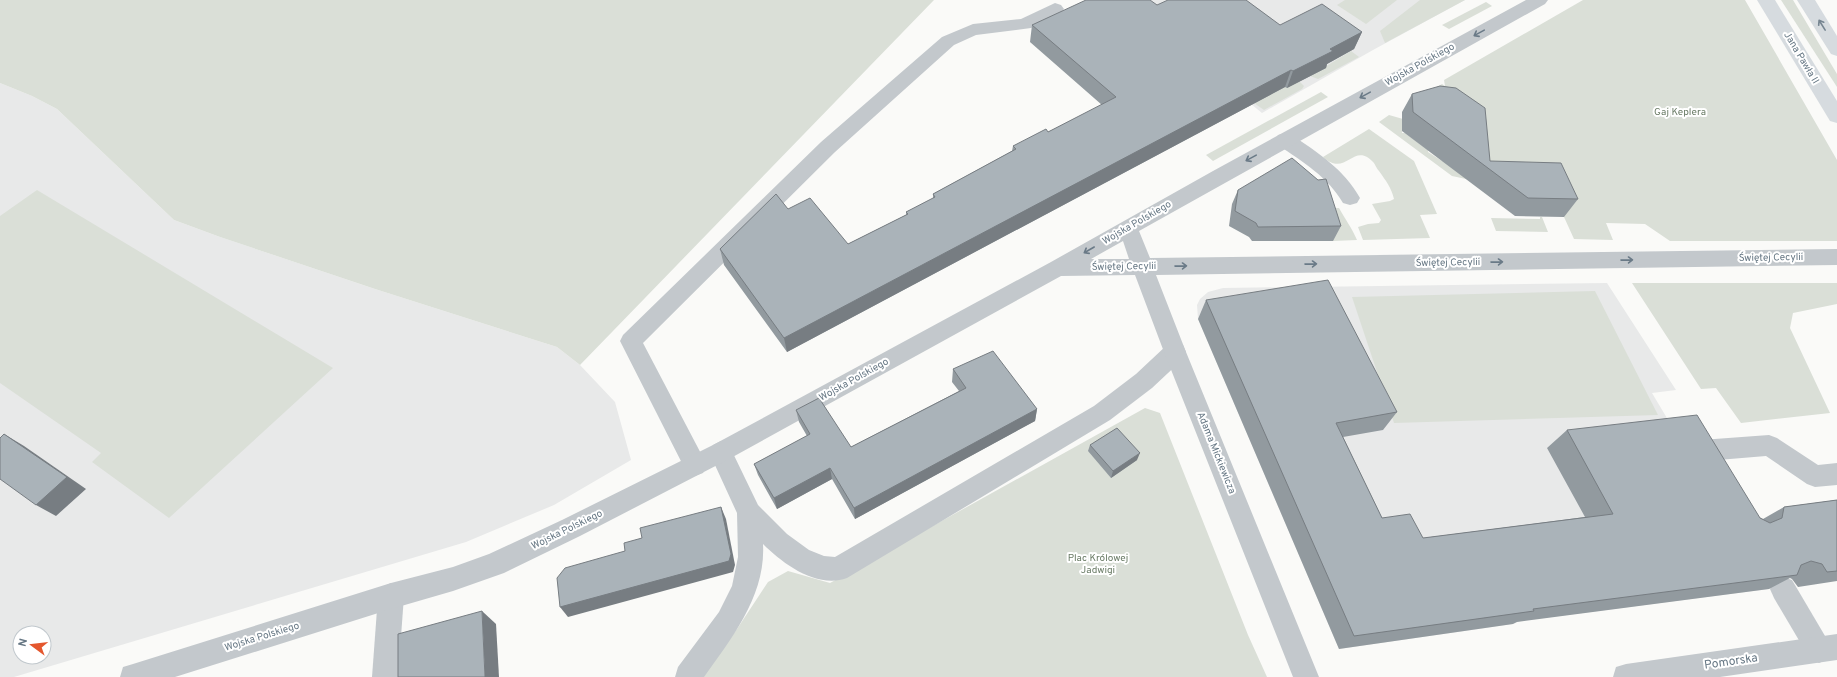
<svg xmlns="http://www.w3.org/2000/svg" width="1837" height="677" font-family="Overpass,sans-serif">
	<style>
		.built { fill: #e8e9e9; fill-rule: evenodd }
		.green { fill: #dadfd7 }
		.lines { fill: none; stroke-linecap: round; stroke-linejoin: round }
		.lane { fill: #c3c8cc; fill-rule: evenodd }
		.street { fill: #c3c8cc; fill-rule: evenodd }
		.secondary { fill: #d6dbdf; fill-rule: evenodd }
		.wall { fill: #929a9f }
		.shaded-wall { fill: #777d82 }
		.building { fill: #aab3b9; stroke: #777d82 }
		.oneway { stroke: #768591 }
		.oneway2 { stroke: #6a7a87 }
		.labels { text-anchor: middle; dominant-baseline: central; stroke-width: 4; stroke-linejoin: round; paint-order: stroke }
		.street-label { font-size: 10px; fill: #657683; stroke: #fff }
		.park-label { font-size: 10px; fill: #687a64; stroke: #fff }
		.near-street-label { font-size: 12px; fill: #657683; stroke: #fff }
	</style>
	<rect width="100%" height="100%" fill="#fafaf8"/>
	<g class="built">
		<path d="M1123 0H1465L1373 50 1262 113Z"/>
		<path d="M0 83 32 96 57 109 174 220 220 237 375 289 557 347 580 365 615 402 631 460 554 505 466 542 14 677H0ZM20 633H44V657H20Z"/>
		<path d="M1607 283 1676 390 1652 393 1769 589 1513 622V624L1339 649 1198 319 1197 305 1200 299 1208 292 1223 288Z"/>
	</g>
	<g class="green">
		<path d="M0 0H934L580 365 557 347 375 289 220 237 174 220 57 109 32 96 0 83Z"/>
		<path d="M1345 0H1397L1366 24 1337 5Z"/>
		<path d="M1420 0H1465L1385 43 1380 31Z"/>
		<path d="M1583 0H1745L1837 160V241H1670L1645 224 1606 223 1613 240 1574 239 1564 217 1466 179 1452 176 1379 122 1389 115 1403 119 1402 133H1405L1428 150V152L1442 161 1422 96 1442 84 1445 86 1444 80Z"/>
		<path d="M1781 0H1793L1837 74V87Z"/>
		<path d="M1486 2 1492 6 1449 29 1442 25Z"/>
		<path d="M1351 51 1359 57 1318 79 1310 76Z"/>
		<path d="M1299 81 1304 86 1302 89 1264 110 1254 103 1285 87Z"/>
		<path d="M1321 92 1328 97 1213 161 1206 155Z"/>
		<path d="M1369 129 1414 161 1437 214 1420 215 1430 238 1363 240 1358 227 1368 224 1379 223 1381 220 1372 204 1390 201 1394 199C1391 187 1386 181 1379 171 1376 168 1375 163 1372 161 1353 142 1346 178 1323 157Z"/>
		<path d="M37 190 333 368 169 518 92 462 101 453 0 383V216Z"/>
		<path d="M1336 208H1339C1345 219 1352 228 1357 240L1333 241 1324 212Z"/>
		<path d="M1540 217H1542L1548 232 1496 231 1491 218 1540 219Z"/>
		<path d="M1632 283H1837V304L1793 313 1790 328 1830 413 1741 423 1716 388 1701 389Z"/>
		<path d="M1595 291 1658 415 1394 423 1352 297Z"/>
		<path d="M1145 408 1160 413 1248 635 1267 677H701L737 629 768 582 788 571 830 583Z"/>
	</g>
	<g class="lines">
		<g class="lane">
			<path d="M1055 3 1061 5 1064 9 1061 13 1031 28 976 35 954 45 835 152 643 343 707 465 703 473 695 476 687 473 620 341 623 335 821 142 942 37 973 24 1021 19Z"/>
			<path d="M1285 133 1292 135C1318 153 1344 169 1360 198L1357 203 1350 205 1343 203C1328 177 1303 162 1278 145L1275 140 1278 135Z"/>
			<path d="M1175 343 1183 345 1186 352 1183 359 1152 388 1110 420 847 578C817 589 783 564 763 544 766 595 732 638 704 677H675L678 667 719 612 732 586 738 557 737 513 709 452 713 445 721 441 729 445 758 505 787 534 809 550 824 556 835 557 1094 406 1136 374 1167 345Z"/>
			<path d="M1769 435 1777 438 1818 465 1837 463V485L1815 487 1807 484 1766 456 1718 460 1719 462 1715 470 1707 473 1699 470 1689 451 1693 444 1701 440Z"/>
			<path d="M1783 577 1792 580 1828 641 1832 650 1828 659 1819 663 1810 659 1774 598 1770 589 1774 580Z"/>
			<path d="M391 583 400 587 404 596 398 677H372L378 596 382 587Z"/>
		</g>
		<g class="street">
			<path d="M1526 0H1548L1545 4 1139 231 1150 258 1837 249V265L1156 275 1186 352 1319 677H1293L1164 352 1135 275 1061 276 729 459 580 536 504 573 453 591 391 609 175 677H120L123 667 133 664 391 583 453 567 489 554 562 520 713 445 1051 262 1213 171ZM1123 241 1129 259H1091Z"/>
			<path d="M1837 634V660L1720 677H1613L1616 667 1626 664Z"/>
		</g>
		<g class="secondary">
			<path d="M1757 0H1775L1837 101V123L1830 121Z"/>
			<path d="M1797 0H1815L1837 36V56L1831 54Z"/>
		</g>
	</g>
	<g class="wall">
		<path d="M1157 5 1280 25 1362 32 1354 49 1327 64 1326 68 1287 88 1285 87 787 352 724 265 720 249 788 209 848 244 906 215V212L933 199V194L1012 151 1013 146 1048 132 1102 105 1030 42 1032 25Z"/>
		<path d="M1412 94 1490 161 1578 199 1564 217 1515 216 1402 131V112Z"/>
		<path d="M1238 190 1341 226 1333 241H1252L1249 237 1229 226 1232 204Z"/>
		<path d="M1206 300 1397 412 1383 430 1343 437 1382 518 1423 538 1585 517 1547 448 1567 430 1763 519 1784 507 1837 500V581L1798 587 1792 579 1790 578 1769 589 1517 622 1513 624 1339 649 1198 319Z"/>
		<path d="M953 369 1037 409 1035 421 855 519 832 479 777 509 758 475 754 464 807 436 799 422 796 410 851 447 959 391 952 382Z"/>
		<path d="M1090 445 1137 460 1111 478 1088 451Z"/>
	</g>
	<g class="shaded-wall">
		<path d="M1362 32 1354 49 1327 64 1326 68 1287 88 1293 71 1330 49Z"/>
		<path d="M1291 70 1285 87 787 352 784 338Z"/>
		<path d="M1037 409 1035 421 855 519 854 508Z"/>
		<path d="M4 434 24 446 86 489 56 516 36 505Z"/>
		<path d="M1140 453 1137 460 1111 478 1113 471Z"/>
		<path d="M830 468 832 479 777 509 774 498Z"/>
		<path d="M721 507 726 519 735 565 733 572 568 617 560 607Z"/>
		<path d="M482 611 496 624 499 677H485Z"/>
	</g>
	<g class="building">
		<path d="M1086 0H1150L1157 5 1168 0H1246L1280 25 1322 4 1362 32 1330 49 1333 51 1293 71 1291 70 784 338 720 249 776 194 788 209 810 198 848 244 908 214 906 212 935 197 933 194 1016 149 1013 146 1046 129 1048 132 1116 97 1032 25Z"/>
		<path d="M1440 86 1456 88 1485 108 1490 161 1561 163 1578 199 1528 198 1413 112 1412 94Z"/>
		<path d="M1292 158 1318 180 1326 179 1341 226 1258 227 1256 223 1235 211 1238 190Z"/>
		<path d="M1328 280 1397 412 1336 423 1382 518 1410 514 1423 538 1613 514 1567 430 1697 415 1760 518 1770 523 1782 518 1784 507 1837 500V571L1827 572 1822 564 1811 561 1801 565 1797 575 1533 609 1534 611 1354 636 1206 300Z"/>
		<path d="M993 351 1037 409 854 508 830 468 774 498 754 464 810 434 796 410 819 398 851 447 966 388 953 369Z"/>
		<path d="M1117 428 1140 453 1113 471 1090 445Z"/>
		<path d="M4 434 67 477 36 505 0 479V438Z"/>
		<path d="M721 507 731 554 729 561 560 607 557 578 565 568 625 551 624 543 642 538 640 528Z"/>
		<path d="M482 611 485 677H398V634Z"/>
	</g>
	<defs><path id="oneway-shaft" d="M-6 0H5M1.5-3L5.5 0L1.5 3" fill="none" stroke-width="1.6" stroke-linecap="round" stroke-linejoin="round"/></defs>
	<use class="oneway" href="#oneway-shaft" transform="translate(1822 25) rotate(-122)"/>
	<g class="oneway2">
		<use href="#oneway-shaft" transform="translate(1479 33) rotate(151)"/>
		<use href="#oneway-shaft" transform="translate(1365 95) rotate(151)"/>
		<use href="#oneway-shaft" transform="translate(1251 158) rotate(151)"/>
		<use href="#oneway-shaft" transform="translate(1089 250) rotate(150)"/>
		<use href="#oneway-shaft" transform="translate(1627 260) rotate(-1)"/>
		<use href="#oneway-shaft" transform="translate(1497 262) rotate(-1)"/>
		<use href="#oneway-shaft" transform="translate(1311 264) rotate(-1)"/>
		<use href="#oneway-shaft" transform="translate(1181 266) rotate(-1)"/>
	</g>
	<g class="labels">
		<g class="street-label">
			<text transform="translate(1801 58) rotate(59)">Jana Pawła II</text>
			<text transform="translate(1420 65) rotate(-29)">Wojska Polskiego</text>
			<text transform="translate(1137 223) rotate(-30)">Wojska Polskiego</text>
			<text transform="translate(1771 258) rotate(-1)">Świętej Cecylii</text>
			<text transform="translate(1448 263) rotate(-1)">Świętej Cecylii</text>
			<text transform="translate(1124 267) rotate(-1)">Świętej Cecylii</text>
			<text transform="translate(854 380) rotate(-29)">Wojska Polskiego</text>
			<text transform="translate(1216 453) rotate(68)">Adama Mickiewicza</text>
			<text transform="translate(567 530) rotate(-26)">Wojska Polskiego</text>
			<text transform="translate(262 637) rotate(-17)">Wojska Polskiego</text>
		</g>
		<g class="park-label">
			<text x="1680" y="112">Gaj Keplera</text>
			<text x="1098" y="558">Plac Królowej<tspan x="1098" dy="12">Jadwigi</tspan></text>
		</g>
		<g class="near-street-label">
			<text transform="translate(1731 662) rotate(-8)">Pomorska</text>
		</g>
	</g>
	<g transform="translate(32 645) rotate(285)"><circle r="19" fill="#ffffff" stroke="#c1c8cd"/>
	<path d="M0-3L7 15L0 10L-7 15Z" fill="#e4572e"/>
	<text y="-6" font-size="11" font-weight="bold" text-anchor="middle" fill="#657683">N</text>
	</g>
</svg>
